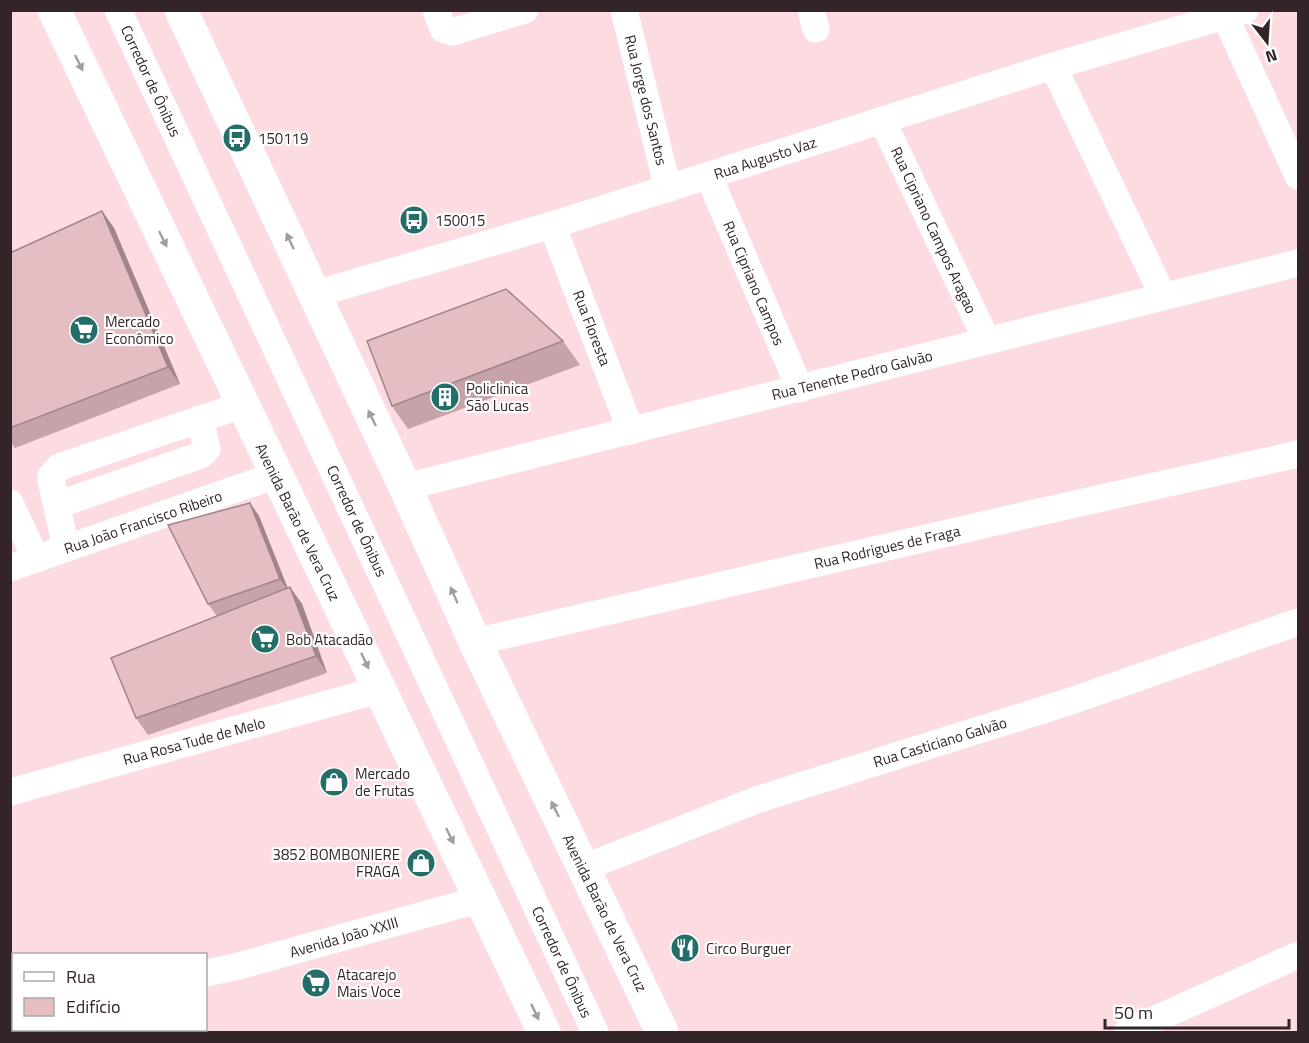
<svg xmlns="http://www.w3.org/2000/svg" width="1309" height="1043" font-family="'Titillium Web',sans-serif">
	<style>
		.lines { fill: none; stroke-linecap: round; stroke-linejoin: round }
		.minor { stroke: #fff; stroke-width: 27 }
		.highway { stroke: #fff; stroke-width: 33 }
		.wall { fill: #c5a3a9 }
		.shaded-wall { fill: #a08589 }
		.building { fill: #e5bec4; stroke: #a08589; stroke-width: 1.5 }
		.oneway { fill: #a39d9e }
		.labels { text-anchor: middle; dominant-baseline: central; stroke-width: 4.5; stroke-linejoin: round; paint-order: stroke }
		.street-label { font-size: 15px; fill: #332527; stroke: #fff }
		.poi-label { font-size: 15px; fill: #332527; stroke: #fff; text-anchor: start }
	</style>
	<rect width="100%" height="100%" fill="#fcdce1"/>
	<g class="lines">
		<g class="minor">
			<path d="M118 10 595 1032"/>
			<path d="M436 10 443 29 452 32 525 10"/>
			<path d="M624 10 668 189"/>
			<path d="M811 10 816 29"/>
			<path d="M1225 16 1298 176"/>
			<path d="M1053 66 1163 296"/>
			<path d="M882 120 987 341"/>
			<path d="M709 177 800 389"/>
			<path d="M552 225 631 431"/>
			<path d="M315 294 552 225 1053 66 1245 10"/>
			<path d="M405 487 1298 263"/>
			<path d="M10 503 36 559"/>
			<path d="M57 505 201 455 207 449 200 419"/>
			<path d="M66 548 51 480V476L59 467 242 405"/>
			<path d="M10 568 276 475"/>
			<path d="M475 642 1026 515 1298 454"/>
			<path d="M10 792 378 690"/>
			<path d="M583 868 759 799 1071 701 1298 622"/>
			<path d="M206 973 235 967 481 899"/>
			<path d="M10 1015 14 1014"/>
			<path d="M1127 1032 1298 955"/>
		</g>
		<g class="highway">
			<path d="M54 10 544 1032"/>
			<path d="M181 10 405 487 475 642 662 1032"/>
		</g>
	</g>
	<g class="wall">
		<path d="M102 211 114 228 180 384 15 448 10 441V253Z"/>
		<path d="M563 341 580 365 408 429 392 406Z"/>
		<path d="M250 503 259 516 288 588 302 604 327 673 148 735 136 718 217 616 208 604Z"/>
	</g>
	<g class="shaded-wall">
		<path d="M102 211 114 228 180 384 168 367Z"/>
		<path d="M250 503 259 516 289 592 280 579Z"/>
		<path d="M290 587 302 604 327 673 316 656Z"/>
	</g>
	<g class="building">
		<path d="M102 211 168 367 10 428V253Z"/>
		<path d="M506 289 563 341 392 406 367 341Z"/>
		<path d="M250 503 280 579 208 604 168 525Z"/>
		<path d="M290 587 316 656 136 718 111 658Z"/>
	</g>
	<defs><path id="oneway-solid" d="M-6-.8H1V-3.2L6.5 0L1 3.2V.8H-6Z" transform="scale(1.5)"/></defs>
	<g class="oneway">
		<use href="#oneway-solid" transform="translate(79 63) rotate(64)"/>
		<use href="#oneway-solid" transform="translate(163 239) rotate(64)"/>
		<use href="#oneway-solid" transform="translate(290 241) rotate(-115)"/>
		<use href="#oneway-solid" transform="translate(372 418) rotate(-116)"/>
		<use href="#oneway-solid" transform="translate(454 595) rotate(-114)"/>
		<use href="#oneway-solid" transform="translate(365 661) rotate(65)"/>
		<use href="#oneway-solid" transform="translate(555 809) rotate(-116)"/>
		<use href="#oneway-solid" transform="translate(450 836) rotate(64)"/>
		<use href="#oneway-solid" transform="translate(535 1012) rotate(65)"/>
	</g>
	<defs>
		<g id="bus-disc" transform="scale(1.5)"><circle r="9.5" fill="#246e69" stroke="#fff"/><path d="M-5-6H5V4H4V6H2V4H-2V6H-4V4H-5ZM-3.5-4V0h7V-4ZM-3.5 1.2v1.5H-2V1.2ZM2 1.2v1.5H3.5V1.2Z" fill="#fff"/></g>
		<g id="supermarket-disc" transform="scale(1.5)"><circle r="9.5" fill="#246e69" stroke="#fff"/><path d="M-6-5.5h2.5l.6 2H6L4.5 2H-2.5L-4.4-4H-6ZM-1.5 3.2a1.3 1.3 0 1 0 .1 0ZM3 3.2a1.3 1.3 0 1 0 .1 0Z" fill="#fff"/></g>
		<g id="building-disc" transform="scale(1.5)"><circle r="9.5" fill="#246e69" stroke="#fff"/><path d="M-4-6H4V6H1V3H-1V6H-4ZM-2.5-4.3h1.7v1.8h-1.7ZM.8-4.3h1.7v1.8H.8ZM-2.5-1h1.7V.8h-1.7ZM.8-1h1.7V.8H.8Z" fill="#fff"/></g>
		<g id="shop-disc" transform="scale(1.5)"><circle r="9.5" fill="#246e69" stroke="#fff"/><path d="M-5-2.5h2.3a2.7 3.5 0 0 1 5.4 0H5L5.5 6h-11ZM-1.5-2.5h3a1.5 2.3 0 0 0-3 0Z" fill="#fff"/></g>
		<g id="restaurant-disc" transform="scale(1.5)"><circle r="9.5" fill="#246e69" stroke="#fff"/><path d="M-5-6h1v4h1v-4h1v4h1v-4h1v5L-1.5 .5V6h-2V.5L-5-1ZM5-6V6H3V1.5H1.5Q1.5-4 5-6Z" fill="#fff"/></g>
	</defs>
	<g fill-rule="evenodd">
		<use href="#bus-disc" x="237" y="138"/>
		<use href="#bus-disc" x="414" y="220"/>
		<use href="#supermarket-disc" x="84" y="330"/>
		<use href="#building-disc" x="445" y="397"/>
		<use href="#supermarket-disc" x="265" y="639"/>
		<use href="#shop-disc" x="334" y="782"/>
		<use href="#shop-disc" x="421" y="863"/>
		<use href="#restaurant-disc" x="685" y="948"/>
		<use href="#supermarket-disc" x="316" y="983"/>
	</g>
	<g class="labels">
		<g class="street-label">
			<text transform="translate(151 81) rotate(65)">Corredor de Ônibus</text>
			<text transform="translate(646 100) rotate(76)">Rua Jorge dos Santos</text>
			<text transform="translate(765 158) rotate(-18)">Rua Augusto Vaz</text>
			<text transform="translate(934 230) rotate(65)">Rua Cipriano Campos Aragao</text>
			<text transform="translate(754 283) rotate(67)">Rua Cipriano Campos</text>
			<text transform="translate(592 328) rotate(69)">Rua Floresta</text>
			<text transform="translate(852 375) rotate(-14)">Rua Tenente Pedro Galvão</text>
			<text transform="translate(357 521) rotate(65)">Corredor de Ônibus</text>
			<text transform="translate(143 522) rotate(-19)">Rua João Francisco Ribeiro</text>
			<text transform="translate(298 522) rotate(64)">Avenida Barão de Vera Cruz</text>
			<text transform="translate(887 547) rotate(-13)">Rua Rodrigues de Fraga</text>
			<text transform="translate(194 741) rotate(-15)">Rua Rosa Tude de Melo</text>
			<text transform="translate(940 742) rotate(-17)">Rua Casticiano Galvão</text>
			<text transform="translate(605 913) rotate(64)">Avenida Barão de Vera Cruz</text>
			<text transform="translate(344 937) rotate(-16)">Avenida João XXIII</text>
			<text transform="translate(562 962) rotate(65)">Corredor de Ônibus</text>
		</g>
		<g class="poi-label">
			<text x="258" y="138">150119</text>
			<text x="435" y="220">150015</text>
			<text x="105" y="321">Mercado<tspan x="105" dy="17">Econômico</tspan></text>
			<text x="466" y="388">Policlinica<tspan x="466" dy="17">São Lucas</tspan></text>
			<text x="286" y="639">Bob Atacadão</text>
			<text x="355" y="773">Mercado<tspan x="355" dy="17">de Frutas</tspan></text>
			<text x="400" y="854" text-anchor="end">3852 BOMBONIERE<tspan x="400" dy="17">FRAGA</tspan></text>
			<text x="706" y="948">Circo Burguer</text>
			<text x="337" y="974">Atacarejo<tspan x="337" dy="17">Mais Voce</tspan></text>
		</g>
	</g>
	<rect width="1309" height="1043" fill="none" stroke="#332527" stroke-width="24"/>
	<rect x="12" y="953" width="195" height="78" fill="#ffffff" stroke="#ada8a9" stroke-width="1.5"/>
	<rect x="24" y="972" width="30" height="9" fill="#ffffff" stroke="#ada8a9" stroke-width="1.5"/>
	<text x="66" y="983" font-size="18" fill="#332527">Rua</text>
	<rect x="24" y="998" width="30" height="18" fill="#e5bec4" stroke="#ada8a9" stroke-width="1.5"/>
	<text x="66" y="1013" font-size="18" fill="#332527">Edifício</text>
	<g transform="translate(1267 42) rotate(163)" stroke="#ffffff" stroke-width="4.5" paint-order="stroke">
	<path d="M0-4.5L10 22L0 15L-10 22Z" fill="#332527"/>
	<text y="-9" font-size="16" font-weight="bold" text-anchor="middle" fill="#332527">N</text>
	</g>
	<path d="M1105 1019v9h184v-9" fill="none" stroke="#332527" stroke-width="3"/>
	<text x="1114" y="1019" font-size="18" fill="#332527" stroke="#ffffff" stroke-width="4.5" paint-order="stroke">50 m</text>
</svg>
